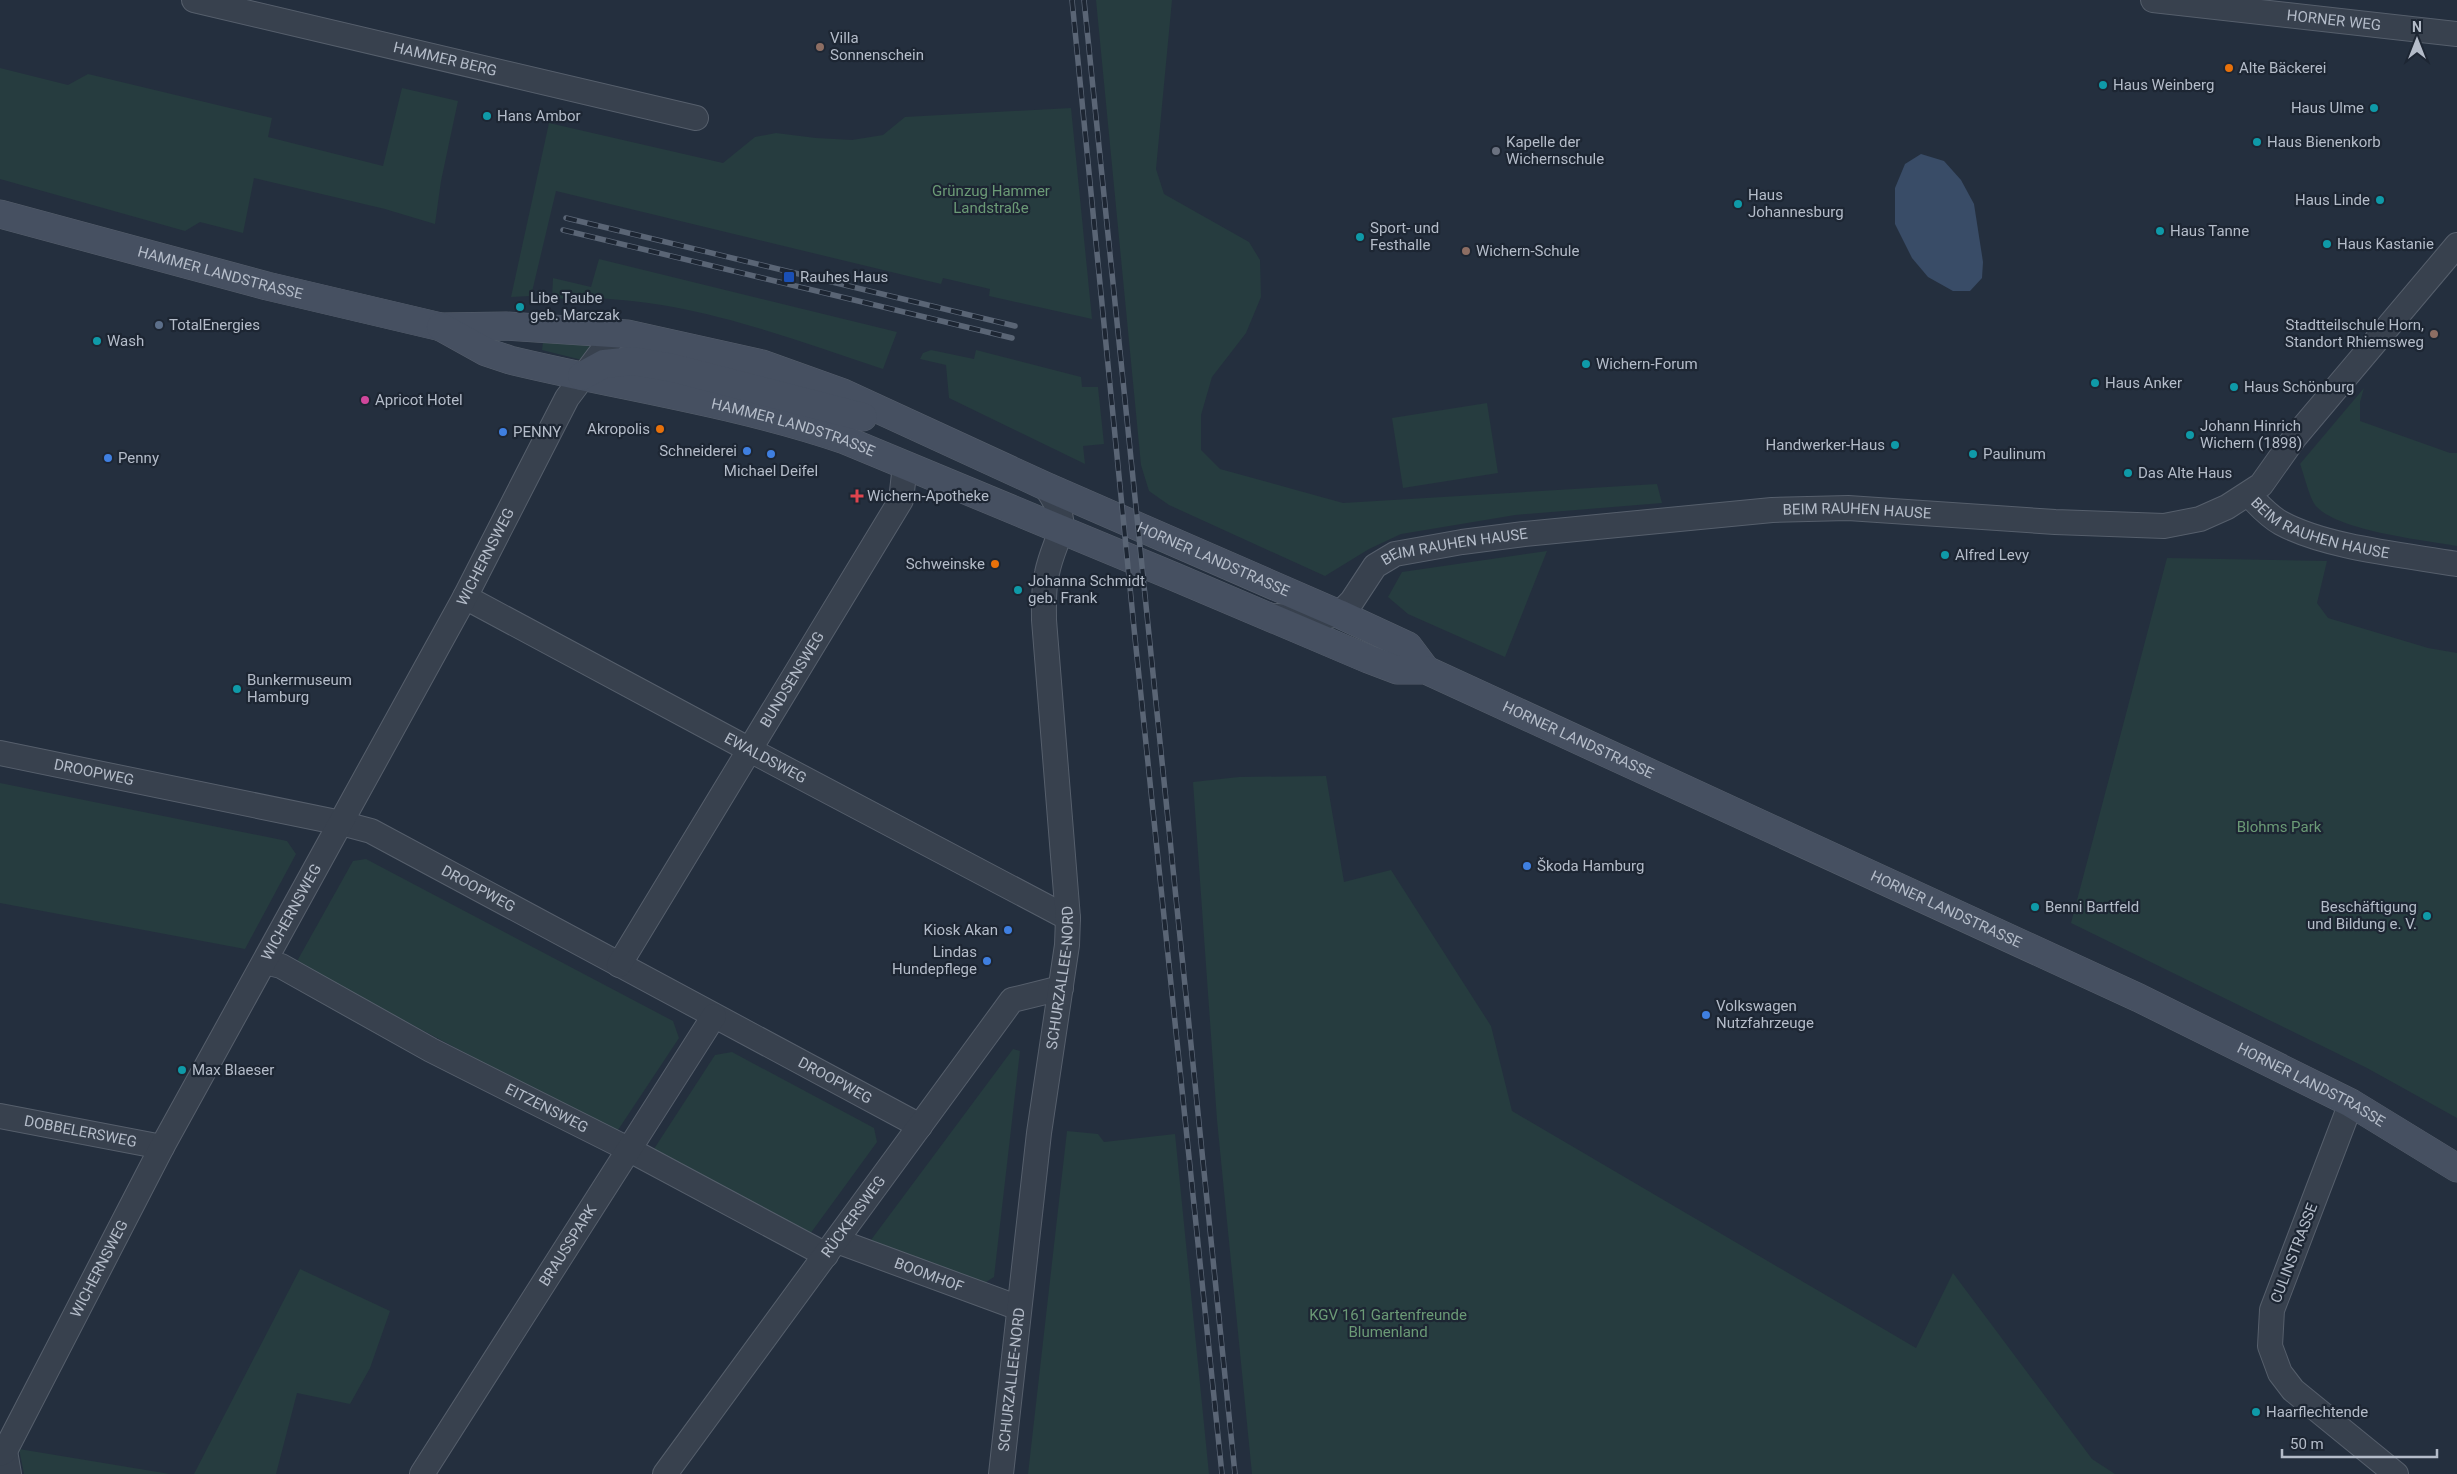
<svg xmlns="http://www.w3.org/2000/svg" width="2457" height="1474" font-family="Roboto,sans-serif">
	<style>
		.green { fill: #263c3f }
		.water { fill: #394c67 }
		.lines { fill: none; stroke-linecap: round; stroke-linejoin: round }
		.street-casing { stroke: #565f6c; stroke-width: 26 }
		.secondary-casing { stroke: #565f6c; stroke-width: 29 }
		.street { stroke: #38414e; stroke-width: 24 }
		.secondary { stroke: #465061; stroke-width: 28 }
		.rail-casing { stroke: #5a6575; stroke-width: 5.5 }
		.rail { stroke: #1d2633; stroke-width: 4; stroke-dasharray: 11; stroke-linecap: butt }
		.education-dot { fill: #8d6e63; stroke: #1d2633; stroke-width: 2 }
		.food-dot { fill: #e8710a; stroke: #1d2633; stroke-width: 2 }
		.culture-dot { fill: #0f9aa8; stroke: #1d2633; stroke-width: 2 }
		.worship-dot { fill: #6b7280; stroke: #1d2633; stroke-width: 2 }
		.transit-dot { fill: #1a4fb4; stroke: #1d2633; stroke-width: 2 }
		.service-dot { fill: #5c6f8a; stroke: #1d2633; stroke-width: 2 }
		.hotel-dot { fill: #d1479c; stroke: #1d2633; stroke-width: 2 }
		.shop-dot { fill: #3f7fe0; stroke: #1d2633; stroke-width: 2 }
		.health-dot { fill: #e0444e; stroke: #1d2633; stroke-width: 2 }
		.labels { text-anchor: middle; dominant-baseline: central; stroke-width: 4.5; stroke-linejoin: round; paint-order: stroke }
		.street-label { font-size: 15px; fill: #b4bcc9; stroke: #1d2633 }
		.poi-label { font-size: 15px; fill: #b4bcc9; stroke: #1d2633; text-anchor: start }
		.park-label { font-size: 15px; fill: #6b9a76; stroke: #1d2633 }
	</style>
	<rect width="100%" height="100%" fill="#242f3e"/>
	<g class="green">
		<path d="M1096 0H1172L1156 169 1164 194 1249 242 1260 260 1261 297 1246 333 1212 377 1201 415V450L1220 469 1343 503 1657 484 1662 503 1515 515 1401 534 1369 549 1325 576 1169 505 1149 491 1141 465Z"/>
		<path d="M0 68 68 85 88 74 272 118 268 137 383 166 402 88 458 101 441 181 435 224 385 209 254 178 243 233 200 222 185 231 0 179Z"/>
		<path d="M1071 108 1092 319 989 296 990 289 943 278 941 284 556 191 531 296 511 297 549 123 723 163 755 137 776 133 816 138 852 140 883 135 905 117Z"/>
		<path d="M599 259 897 332 883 369C776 333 666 291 552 299L553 278 591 287Z"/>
		<path d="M543 342 596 345 586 361 542 350Z"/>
		<path d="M931 350 974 359 976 350 1081 377 1082 387H1098L1104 444 1083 446 1085 464 949 398 946 365 920 359 923 353Z"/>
		<path d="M2364 388 2360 402V421L2450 453H2457V546C2423 540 2340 531 2317 507 2310 501 2304 474 2300 464Z"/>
		<path d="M1487 403 1498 473 1403 488 1392 418Z"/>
		<path d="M1547 551 1505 657 1408 614 1388 597 1402 572Z"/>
		<path d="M2167 558 2327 561 2317 603 2328 618 2428 648 2457 653V1118L2367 1068 2071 923Z"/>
		<path d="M1326 776 1344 882 1391 870 1491 1026 1512 1111 1916 1348 1953 1273 2092 1459 2115 1474H1252L1217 1120 1193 782 1239 777Z"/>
		<path d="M0 783 287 841 296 854 245 949 0 903Z"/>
		<path d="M366 859 673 1021 679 1038 616 1133 296 963 353 861Z"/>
		<path d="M1013 1049 1020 1051 994 1277 986 1282 973 1281 871 1240Z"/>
		<path d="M732 1052 874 1128 877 1142 810 1234 652 1152 715 1055Z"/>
		<path d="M1067 1131 1098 1134 1104 1142 1175 1134 1209 1474H1028Z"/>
		<path d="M300 1269 390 1311 370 1368 350 1404 297 1393 276 1474H194Z"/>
		<path d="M19 1449 170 1474H24Z"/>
	</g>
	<path class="water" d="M1921 154 1944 161 1961 180 1974 204 1983 262 1982 278 1970 291H1953L1928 277 1912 258 1895 224V188L1905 164Z"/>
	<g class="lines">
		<g class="street-casing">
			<g id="street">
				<path id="s1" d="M194 0 696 118"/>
				<path id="s2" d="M2153 0 2457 34"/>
				<path id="s3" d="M2249 495C2259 505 2268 516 2281 523 2327 548 2405 555 2457 564"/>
				<path id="s4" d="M465 597 750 750 1068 918"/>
				<path id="s5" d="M1277 616 1314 619 1339 614 1352 601 1375 566 1395 554 1462 542 1524 534 1772 510 1848 508 2055 522 2164 526 2200 519 2227 507 2261 485 2295 437 2457 245"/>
				<path id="s6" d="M0 753 341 823 371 831 920 1126"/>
				<path id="s7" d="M265 962 281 966 431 1050 628 1149 826 1255"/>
				<path id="s8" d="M619 965 901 500 905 465"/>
				<path d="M2351 1103 2272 1310 2270 1346 2280 1373 2293 1390 2396 1474"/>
				<path id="s9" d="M0 1116 162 1147"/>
				<path id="s10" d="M837 1241 1019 1308"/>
				<path d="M5 1451 9 1474"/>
				<path id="s11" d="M0 1454 5 1451 162 1147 465 597 567 398 615 334"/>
				<path id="s12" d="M422 1474 714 1016"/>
				<path id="s13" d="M665 1474 1012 1000 1061 988"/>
				<path id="s14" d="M1001 1474 1039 1133 1067 945 1068 918 1044 620C1044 604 1043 588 1047 573 1056 531 1075 528 1045 486"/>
			</g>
		</g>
		<g class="secondary-casing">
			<g id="secondary">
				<path id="s15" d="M0 214 267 286 441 327 506 326 627 334 762 364 843 393 1045 486 1339 614 1408 646 1426 670"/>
				<path id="s16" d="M441 327 486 352 510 360C622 387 737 403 845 440L1175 577 1368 659 1397 670H1426L2139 998 2351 1103 2457 1168"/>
				<path d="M582 376 604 364 633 361 673 368 863 417"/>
			</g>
		</g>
		<use href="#street" class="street"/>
		<use href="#secondary" class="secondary"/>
		<g class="rail-casing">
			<g id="rail">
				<path d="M1072 0 1135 638 1222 1474"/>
				<path d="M1084 0 1235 1474"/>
				<path d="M566 218 1015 326"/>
				<path d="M563 230 1012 338"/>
			</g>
		</g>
		<use href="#rail" class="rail"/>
	</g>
	<g class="education-dot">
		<circle cx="820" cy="47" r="5"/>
		<circle cx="1466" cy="251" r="5"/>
		<circle cx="2434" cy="334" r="5"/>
	</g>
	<g class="food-dot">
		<circle cx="2229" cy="68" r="5"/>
		<circle cx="660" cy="429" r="5"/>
		<circle cx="995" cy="564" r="5"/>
	</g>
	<g class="culture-dot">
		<circle cx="2103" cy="85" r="5"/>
		<circle cx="2374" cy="108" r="5"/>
		<circle cx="487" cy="116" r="5"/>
		<circle cx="2257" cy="142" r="5"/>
		<circle cx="2380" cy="200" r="5"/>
		<circle cx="1738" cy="204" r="5"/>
		<circle cx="2160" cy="231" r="5"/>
		<circle cx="1360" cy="237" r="5"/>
		<circle cx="2327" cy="244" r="5"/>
		<circle cx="520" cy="307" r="5"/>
		<circle cx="97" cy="341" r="5"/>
		<circle cx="1586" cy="364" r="5"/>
		<circle cx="2095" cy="383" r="5"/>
		<circle cx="2234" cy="387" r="5"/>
		<circle cx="2190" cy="435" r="5"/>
		<circle cx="1895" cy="445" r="5"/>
		<circle cx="1973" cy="454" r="5"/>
		<circle cx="2128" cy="473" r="5"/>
		<circle cx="1945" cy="555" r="5"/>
		<circle cx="1018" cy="590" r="5"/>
		<circle cx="237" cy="689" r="5"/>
		<circle cx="2035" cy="907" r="5"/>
		<circle cx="2427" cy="916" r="5"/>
		<circle cx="182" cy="1070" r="5"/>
		<circle cx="2256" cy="1412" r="5"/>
	</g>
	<circle class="worship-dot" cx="1496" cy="151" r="5"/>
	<rect class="transit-dot" x="783" y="271" width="12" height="12" rx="2.5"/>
	<circle class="service-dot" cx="159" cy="325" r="5"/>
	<circle class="hotel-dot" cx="365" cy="400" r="5"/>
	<g class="shop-dot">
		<circle cx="503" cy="432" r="5"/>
		<circle cx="747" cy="451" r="5"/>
		<circle cx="771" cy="454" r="5"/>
		<circle cx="108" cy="458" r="5"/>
		<circle cx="1527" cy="866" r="5"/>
		<circle cx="1008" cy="930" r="5"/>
		<circle cx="987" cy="961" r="5"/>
		<circle cx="1706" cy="1015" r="5"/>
	</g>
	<path class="health-dot" d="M854.5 488.5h5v5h5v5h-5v5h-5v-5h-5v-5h5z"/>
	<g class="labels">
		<g class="street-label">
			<text stroke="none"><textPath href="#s2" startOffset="182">HORNER WEG</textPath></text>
			<text stroke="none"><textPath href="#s1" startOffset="258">HAMMER BERG</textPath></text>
			<text stroke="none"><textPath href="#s15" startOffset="228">HAMMER LANDSTRASSE</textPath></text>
			<text stroke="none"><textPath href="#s16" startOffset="368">HAMMER LANDSTRASSE</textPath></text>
			<text stroke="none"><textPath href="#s5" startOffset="611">BEIM RAUHEN HAUSE</textPath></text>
			<text stroke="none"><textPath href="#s3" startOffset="81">BEIM RAUHEN HAUSE</textPath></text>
			<text stroke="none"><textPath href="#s5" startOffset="206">BEIM RAUHEN HAUSE</textPath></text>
			<text stroke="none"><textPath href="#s11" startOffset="1021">WICHERNSWEG</textPath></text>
			<text stroke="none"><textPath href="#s15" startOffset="1272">HORNER LANDSTRASSE</textPath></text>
			<text stroke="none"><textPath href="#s8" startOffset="334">BUNDSENSWEG</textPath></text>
			<text stroke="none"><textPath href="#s16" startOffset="1216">HORNER LANDSTRASSE</textPath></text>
			<text stroke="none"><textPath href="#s4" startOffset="341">EWALDSWEG</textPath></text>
			<text stroke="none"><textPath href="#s6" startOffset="96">DROOPWEG</textPath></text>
			<text stroke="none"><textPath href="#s6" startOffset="501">DROOPWEG</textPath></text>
			<text stroke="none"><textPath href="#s16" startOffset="1621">HORNER LANDSTRASSE</textPath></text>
			<text stroke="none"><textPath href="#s11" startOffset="616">WICHERNSWEG</textPath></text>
			<text stroke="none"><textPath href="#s14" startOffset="500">SCHURZALLEE-NORD</textPath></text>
			<text stroke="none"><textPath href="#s6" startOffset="906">DROOPWEG</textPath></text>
			<text stroke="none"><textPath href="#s16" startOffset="2026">HORNER LANDSTRASSE</textPath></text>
			<text stroke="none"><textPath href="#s7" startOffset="318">EITZENSWEG</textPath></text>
			<text stroke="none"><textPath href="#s9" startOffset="82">DOBBELERSWEG</textPath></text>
			<text stroke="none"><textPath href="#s13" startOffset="319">RÜCKERSWEG</textPath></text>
			<text stroke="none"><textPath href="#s12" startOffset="271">BRAUSSPARK</textPath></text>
			<text transform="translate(2294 1253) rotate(-69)">CULINSTRASSE</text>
			<text stroke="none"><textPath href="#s11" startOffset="211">WICHERNSWEG</textPath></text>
			<text stroke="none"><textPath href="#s10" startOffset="98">BOOMHOF</textPath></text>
			<text stroke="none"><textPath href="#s14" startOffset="95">SCHURZALLEE-NORD</textPath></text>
		</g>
		<g class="poi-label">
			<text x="830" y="38">Villa<tspan x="830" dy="17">Sonnenschein</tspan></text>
			<text x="2239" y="68">Alte Bäckerei</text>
			<text x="2113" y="85">Haus Weinberg</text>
			<text x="2364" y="108" text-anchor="end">Haus Ulme</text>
			<text x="497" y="116">Hans Ambor</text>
			<text x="1506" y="142">Kapelle der<tspan x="1506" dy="17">Wichernschule</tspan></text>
			<text x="2267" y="142">Haus Bienenkorb</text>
			<text x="1748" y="195">Haus<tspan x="1748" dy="17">Johannesburg</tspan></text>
			<text x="2370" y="200" text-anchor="end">Haus Linde</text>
			<text x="1370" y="228">Sport- und<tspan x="1370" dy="17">Festhalle</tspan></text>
			<text x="2170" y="231">Haus Tanne</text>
			<text x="2337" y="244">Haus Kastanie</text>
			<text x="1476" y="251">Wichern-Schule</text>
			<text x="800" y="277">Rauhes Haus</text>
			<text x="530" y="298">Libe Taube<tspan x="530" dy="17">geb. Marczak</tspan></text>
			<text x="169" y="325">TotalEnergies</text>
			<text x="2424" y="325" text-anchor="end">Stadtteilschule Horn,<tspan x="2424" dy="17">Standort Rhiemsweg</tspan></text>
			<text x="107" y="341">Wash</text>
			<text x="1596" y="364">Wichern-Forum</text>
			<text x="2105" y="383">Haus Anker</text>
			<text x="2244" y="387">Haus Schönburg</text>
			<text x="375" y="400">Apricot Hotel</text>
			<text x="2200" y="426">Johann Hinrich<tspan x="2200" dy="17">Wichern (1898)</tspan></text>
			<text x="650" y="429" text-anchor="end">Akropolis</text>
			<text x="513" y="432">PENNY</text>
			<text x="1885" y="445" text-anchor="end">Handwerker-Haus</text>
			<text x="737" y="451" text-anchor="end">Schneiderei</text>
			<text x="1983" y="454">Paulinum</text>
			<text x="118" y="458">Penny</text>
			<text x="771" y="471" text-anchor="middle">Michael Deifel</text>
			<text x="2138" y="473">Das Alte Haus</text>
			<text x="867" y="496">Wichern-Apotheke</text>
			<text x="1955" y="555">Alfred Levy</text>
			<text x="985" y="564" text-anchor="end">Schweinske</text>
			<text x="1028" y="581">Johanna Schmidt<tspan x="1028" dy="17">geb. Frank</tspan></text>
			<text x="247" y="680">Bunkermuseum<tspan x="247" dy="17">Hamburg</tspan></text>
			<text x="1537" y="866">Škoda Hamburg</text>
			<text x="2045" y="907">Benni Bartfeld</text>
			<text x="2417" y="907" text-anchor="end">Beschäftigung<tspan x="2417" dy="17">und Bildung e. V.</tspan></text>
			<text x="998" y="930" text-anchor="end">Kiosk Akan</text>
			<text x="977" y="952" text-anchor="end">Lindas<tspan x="977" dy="17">Hundepflege</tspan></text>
			<text x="1716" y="1006">Volkswagen<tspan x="1716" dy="17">Nutzfahrzeuge</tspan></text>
			<text x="192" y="1070">Max Blaeser</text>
			<text x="2266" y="1412">Haarflechtende</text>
		</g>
		<g class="park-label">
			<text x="991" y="191">Grünzug Hammer<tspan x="991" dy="17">Landstraße</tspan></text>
			<text x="2279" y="827">Blohms Park</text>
			<text x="1388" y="1315">KGV 161 Gartenfreunde<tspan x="1388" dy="17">Blumenland</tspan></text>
		</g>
	</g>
	<g transform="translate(2417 40)" stroke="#1d2633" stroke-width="4" paint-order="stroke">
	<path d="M0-4L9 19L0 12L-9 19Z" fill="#b4bcc9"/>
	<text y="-8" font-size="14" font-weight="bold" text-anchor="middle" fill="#b4bcc9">N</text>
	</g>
	<path d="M2282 1449v8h155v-8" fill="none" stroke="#b4bcc9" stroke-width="2.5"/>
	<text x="2290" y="1449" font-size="15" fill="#b4bcc9" stroke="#1d2633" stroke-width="4" paint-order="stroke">50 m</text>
</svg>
